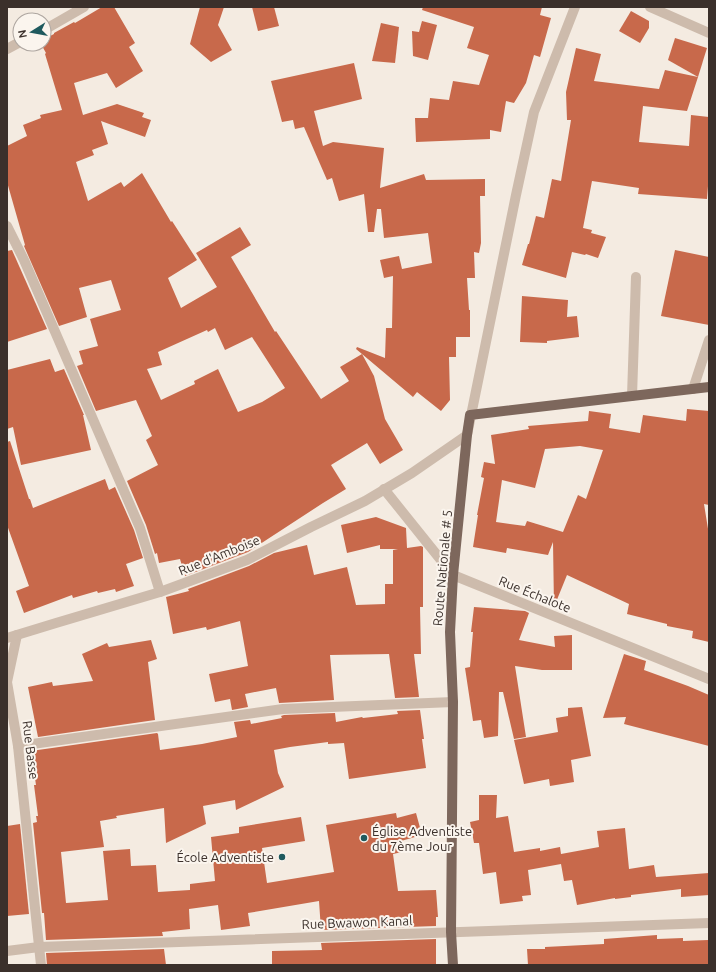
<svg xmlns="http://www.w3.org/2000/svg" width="716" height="972" font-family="Ubuntu,sans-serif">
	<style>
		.building { fill: #c8694b; fill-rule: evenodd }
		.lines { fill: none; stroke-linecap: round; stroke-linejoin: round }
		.minor { stroke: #cdbbac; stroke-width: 10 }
		.major { stroke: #7d675c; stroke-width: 10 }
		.poi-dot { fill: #1f5a5e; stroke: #fbf5ee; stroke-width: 1.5 }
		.labels { text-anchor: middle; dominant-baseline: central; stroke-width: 4; stroke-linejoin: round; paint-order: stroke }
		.street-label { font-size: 13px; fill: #3b302b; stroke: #fbf5ee }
		.poi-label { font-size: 13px; fill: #3b302b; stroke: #fbf5ee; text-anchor: start }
	</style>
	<rect width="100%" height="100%" fill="#f4ebe1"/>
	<g class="building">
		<path d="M102 7H114L135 43 129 47 143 71 116 88 107 73 74 83 83 115 117 104 144 113 142 117 151 120 145 137 101 121 108 144 92 150 94 155 76 162 88 201 121 182 124 187 142 173 171 222 172 221 197 260 168 278 181 308 217 287 196 253 240 227 251 245 231 257 275 332 276 331 321 399 349 381 340 367 362 354 356 349 357 347 385 358 386 328H392L393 276 384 278 380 260 399 256 402 269 432 263 428 233 384 238 381 209H377L374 232H368L364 194 339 201 332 178 327 180 304 127 295 129 293 120 282 122 271 81 354 63 362 99 314 111 323 146 333 142 384 148 380 188 424 174 426 180 485 179V196H480L481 243 479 253 474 252 475 278H467L469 310H470V337H456V357H449L450 400 441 411 417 392 413 397 362 354 374 376 385 419 403 450 380 464 367 443 331 465 346 489 323 503 248 552 185 576 180 559 159 563 157 553 155 554 146 525 127 481 158 465 146 440 152 436 136 400 96 411 77 366 83 364 79 351 98 346 90 319 121 310 111 280 79 288 87 317 59 326 24 246 25 245 7 182V146L27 136 23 125 41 118 40 115 62 110 45 54 46 53 41 44H44V39L54 34V33L74 22 75 23ZM215 328 225 350 252 337 285 388 262 402 238 412 218 369 194 381 195 384 161 400 147 369 162 365 158 352 207 330 208 332Z"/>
		<path d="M200 7H224L218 25 232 50 211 62 190 44Z"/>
		<path d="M252 7H274L279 26 258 31Z"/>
		<path d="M423 7H542L540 15 551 18 540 57 534 55 526 83 514 103 506 101 501 132 490 130V139L416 142 415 118H428L430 98 449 100 453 81 479 85 489 55 467 48 474 27 422 10Z"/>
		<path d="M631 11 649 21V28L640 43 619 31Z"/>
		<path d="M422 21 437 25 428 60 413 56 412 31 419 32Z"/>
		<path d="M381 23 399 27 395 63 372 61Z"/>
		<path d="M675 38 707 48 698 77 668 60Z"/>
		<path d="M576 48 601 54 594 81 659 89 665 70 698 77 687 111 643 106 639 142 689 146 691 115 709 117V173L707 199 638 194 639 188 592 181 583 228 592 230 591 233 606 237 598 258 586 254 585 255 572 252 566 278 522 265 528 244H529L536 216 544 218 552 179 561 181 571 120H567L566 92Z"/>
		<path d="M12 250 47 329 7 342V251Z"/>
		<path d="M675 250 709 257V325L661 316Z"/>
		<path d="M522 296 568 300 567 317 577 316 579 337 547 341V343L520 342Z"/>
		<path d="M50 359 55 372 64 369 84 415H83L91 450 21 465 13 427 7 429V370Z"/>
		<path d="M687 409 709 411V505L704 504 709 535V642L692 638 693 631 667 626V624L627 614 629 604 567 575 554 607 553 542 548 555 507 548 506 553 473 547 478 515H477L484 478 481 477 484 462 495 464 491 435 529 429 528 426 588 421 589 411 611 414 609 428 640 433 643 415 686 421ZM580 446 603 450 586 499 578 495 563 532 527 521 525 526 496 522 502 480 535 488 545 449Z"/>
		<path d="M10 441 29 499H30L33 508 105 479 109 490 115 487 134 530 143 558 126 564 134 586 116 592 115 589 98 593 97 591 73 598 72 595 24 613 16 591 29 586 7 525V442Z"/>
		<path d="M376 517 406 528 407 548 421 546 423 547V607H420L421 654H414L419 697 395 698 389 654 330 655 334 700 279 703 276 688 245 694 248 707 232 710 230 699 215 702 209 674 248 666 240 621 207 630 206 627 173 634 166 597 189 591 188 589 249 566 274 553 307 545 314 575 347 567 356 605 385 604V584H393V550L398 549H380V545L347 553 341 525Z"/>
		<path d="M474 607 525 611 529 613 519 640 555 647 554 636 572 635V670H542L515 666 526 737 514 739 503 692H499L498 736 484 738 481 720 473 721 465 668 470 667 473 632H471Z"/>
		<path d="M151 640 157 659 148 662 155 720 38 737 28 687 52 682 53 686 93 681 82 654 107 643 109 647Z"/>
		<path d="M624 654 646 661 644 670 688 686 709 695V746L624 724 626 717 603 718Z"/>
		<path d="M582 707 591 756 571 760 574 782 550 786 549 779 524 784 514 740 558 732 556 718 568 716V708Z"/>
		<path d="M420 710 424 739H422L426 768 349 779 344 743 328 744V742L290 747 274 750 278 773 284 787 236 810 235 800 203 806 206 824 166 843 164 808 116 816 117 818 100 821 104 847 61 852 66 903 108 900 103 851 130 849 131 866 156 865 158 892 190 890V884L215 881 211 837 239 833V827L301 817 305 841 262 848 267 883 334 872 326 825 396 813 397 818 416 813 422 835 401 841 402 852 393 854 398 891 436 890 438 917H436V926L321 930 319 901 248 913 250 926 221 930 218 905 189 909 190 929 162 932 163 936 46 940 44 913H42L33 823 37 822 36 816H38L34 785H36L31 751 157 733 158 734 160 750 202 744 237 737 234 722 250 720 251 724 282 718 281 716 284 715 335 713 336 722 362 717 363 718 398 714 397 711Z"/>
		<path d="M479 795H497L496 818 508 816 514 852 540 848V851L560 847 561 854 599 847 597 831 625 828 629 869 654 865 656 877 709 873V895L681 897V889L631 895V897L615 899V898L577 905 572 880 564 881 561 864 528 870 531 895 522 896 523 901 500 904 496 872 483 874 479 843H474L470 822 479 820Z"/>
		<path d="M20 824 29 914 7 916V826Z"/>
		<path d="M657 935V939L683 938V941L708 940 709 965H528L527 949H545V947L604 944V939Z"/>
		<path d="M436 939V965H272V951L322 950 321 943Z"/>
		<path d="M164 949 166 965H47L46 953Z"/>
	</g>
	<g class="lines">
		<g class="minor">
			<path d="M650 7 709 33"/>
			<path d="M44 30 84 7"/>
			<path d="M7 49 20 42"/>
			<path d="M7 226 24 260 140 528 160 592"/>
			<path d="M693 389 709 340"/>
			<path d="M632 396 636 277"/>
			<path d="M384 489 453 575 709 679"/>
			<path d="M17 635 7 682 18 746 41 965"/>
			<path d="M7 638 56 623 160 592 247 560 311 527 365 501 412 473 467 435 516 195 534 112 575 7"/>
			<path d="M18 746 283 709 453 702"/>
			<path d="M7 951 39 947 709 923"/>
		</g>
		<path class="major" d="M453 965 451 932 453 702 450 632 453 575 467 435 470 415 709 387"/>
	</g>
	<g class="poi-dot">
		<circle cx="364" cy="838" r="4"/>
		<circle cx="282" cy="857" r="4"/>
	</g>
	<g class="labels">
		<g class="street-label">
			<text transform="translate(219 555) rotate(-22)">Rue d'Amboise</text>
			<text transform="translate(442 568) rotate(-85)">Route Nationale # 5</text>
			<text transform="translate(535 594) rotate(22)">Rue Échalote</text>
			<text transform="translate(31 750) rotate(83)">Rue Basse</text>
			<text transform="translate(357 922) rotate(-2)">Rue Bwawon Kanal</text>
		</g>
		<g class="poi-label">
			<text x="372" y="831">Église Adventiste<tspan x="372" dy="15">du 7ème Jour</tspan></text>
			<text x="274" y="857" text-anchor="end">École Adventiste</text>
		</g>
	</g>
	<rect width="716" height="972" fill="none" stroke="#3b302b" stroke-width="16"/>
	<g transform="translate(32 32) rotate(259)"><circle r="19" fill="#fbf5ee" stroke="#aea6a0"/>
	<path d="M0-3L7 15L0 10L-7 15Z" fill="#1f5a5e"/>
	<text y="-6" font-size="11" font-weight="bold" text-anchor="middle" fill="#3b302b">N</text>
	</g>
</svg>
